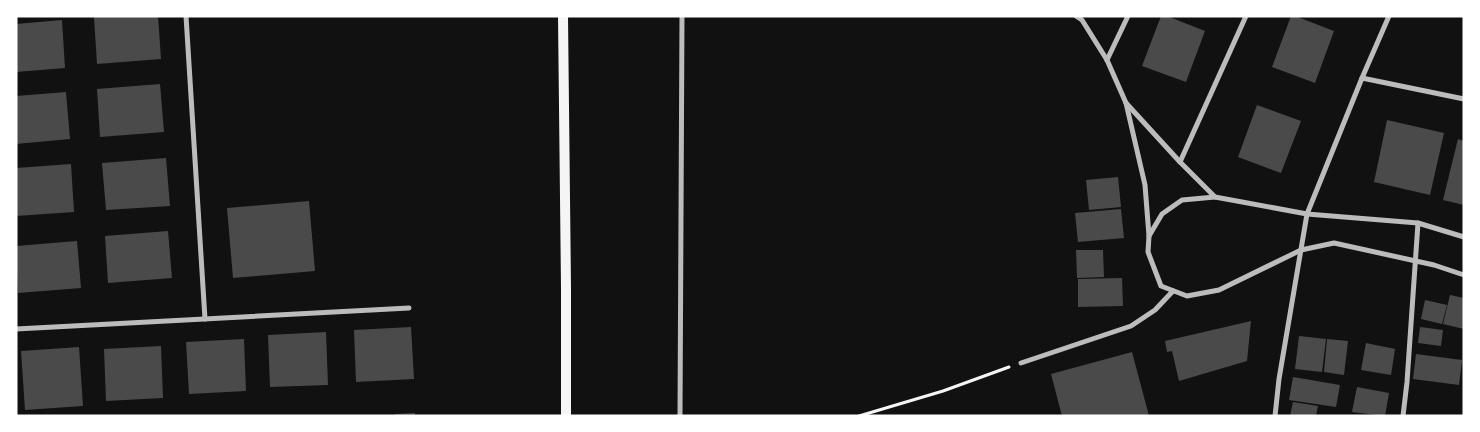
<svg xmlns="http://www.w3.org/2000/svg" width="1480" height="432" font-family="Poppins,sans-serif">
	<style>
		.building { fill: #4a4a4a }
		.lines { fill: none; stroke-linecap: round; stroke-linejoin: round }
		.path { stroke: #f5f5f5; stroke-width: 3 }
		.minor { stroke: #bcbcbc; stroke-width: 5 }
		.secondary { stroke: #f5f5f5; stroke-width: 10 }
	</style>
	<rect width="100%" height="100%" fill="#111"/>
	<g class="building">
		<path d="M106 16H158L161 59 97 64 94 17Z"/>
		<path d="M1161 16H1167L1205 31 1186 82 1142 66Z"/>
		<path d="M1291 16H1295L1334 31 1315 83 1272 67Z"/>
		<path d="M62 20 65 68 16 72V24Z"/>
		<path d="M160 84 164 132 100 137 97 89Z"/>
		<path d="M66 92 70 139 16 144V96Z"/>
		<path d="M1257 105 1301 121 1281 173 1238 157Z"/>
		<path d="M1387 120 1444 133 1430 195 1374 182Z"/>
		<path d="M1458 139 1464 141V205L1443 200Z"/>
		<path d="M166 158 170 206 106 210 102 163Z"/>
		<path d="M71 164 74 212 16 216V168Z"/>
		<path d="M1118 177 1121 207 1089 210 1086 180Z"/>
		<path d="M309 201 315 271 233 278 227 208Z"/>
		<path d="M1121 209 1124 238 1078 242 1075 213Z"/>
		<path d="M168 231 172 278 108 283 105 236Z"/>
		<path d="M77 241 81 288 18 293 16 246Z"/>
		<path d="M1076 250H1103L1104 277 1077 278Z"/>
		<path d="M1122 278 1123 306 1078 307V279Z"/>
		<path d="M1450 295 1464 298V329L1443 324Z"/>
		<path d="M1425 300 1447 305 1442 324 1421 319Z"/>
		<path d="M1251 321 1247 361 1179 381 1172 351 1167 352 1165 341Z"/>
		<path d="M411 327 414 379 356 382 354 330Z"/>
		<path d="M1420 327 1443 330 1441 346 1418 343Z"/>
		<path d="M326 332 328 385 270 387 268 335Z"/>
		<path d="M1299 336 1326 339 1322 372 1295 369Z"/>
		<path d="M244 339 246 391 189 394 186 342Z"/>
		<path d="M1327 339 1348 341 1344 375 1324 372Z"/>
		<path d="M1366 343 1395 349 1391 375 1361 370Z"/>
		<path d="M161 346 163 398 106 401 104 349Z"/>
		<path d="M79 347 83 406 25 410 21 351Z"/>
		<path d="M1132 352 1149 416H1062L1051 374Z"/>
		<path d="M1416 354 1462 360 1459 385 1413 379Z"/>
		<path d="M1293 377 1340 385 1336 407 1289 400Z"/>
		<path d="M1357 387 1389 393 1385 416 1352 412Z"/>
		<path d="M1293 402 1318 406 1316 416H1290Z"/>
		<path d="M415 413V416H395V414Z"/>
	</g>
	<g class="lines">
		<path class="path" d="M859 416 943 391 1009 367"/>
		<g class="minor">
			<path d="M186 16 205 319"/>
			<path d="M1076 16 1082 20 1107 60 1126 103 1145 185 1149 236"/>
			<path d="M1107 60 1128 16"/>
			<path d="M1362 78 1389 16"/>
			<path d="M1126 103 1180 162 1215 197 1307 214 1418 223 1464 237"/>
			<path d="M1180 162 1246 16"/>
			<path d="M1215 197 1182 200 1162 214 1149 236 1148 252 1161 286 1187 296 1219 290 1301 250 1334 243 1434 265 1464 275"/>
			<path d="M16 329 409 308"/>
			<path d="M1021 363 1131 326 1155 310 1173 291"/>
			<path d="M680 416 682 16"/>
			<path d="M1275 416 1279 379 1307 214 1362 78 1464 99"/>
			<path d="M1403 416 1407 382 1418 223"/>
		</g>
		<path class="secondary" d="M563 16 566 288V416"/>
	</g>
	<rect width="1480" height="432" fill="none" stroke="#ffffff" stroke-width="35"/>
</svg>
